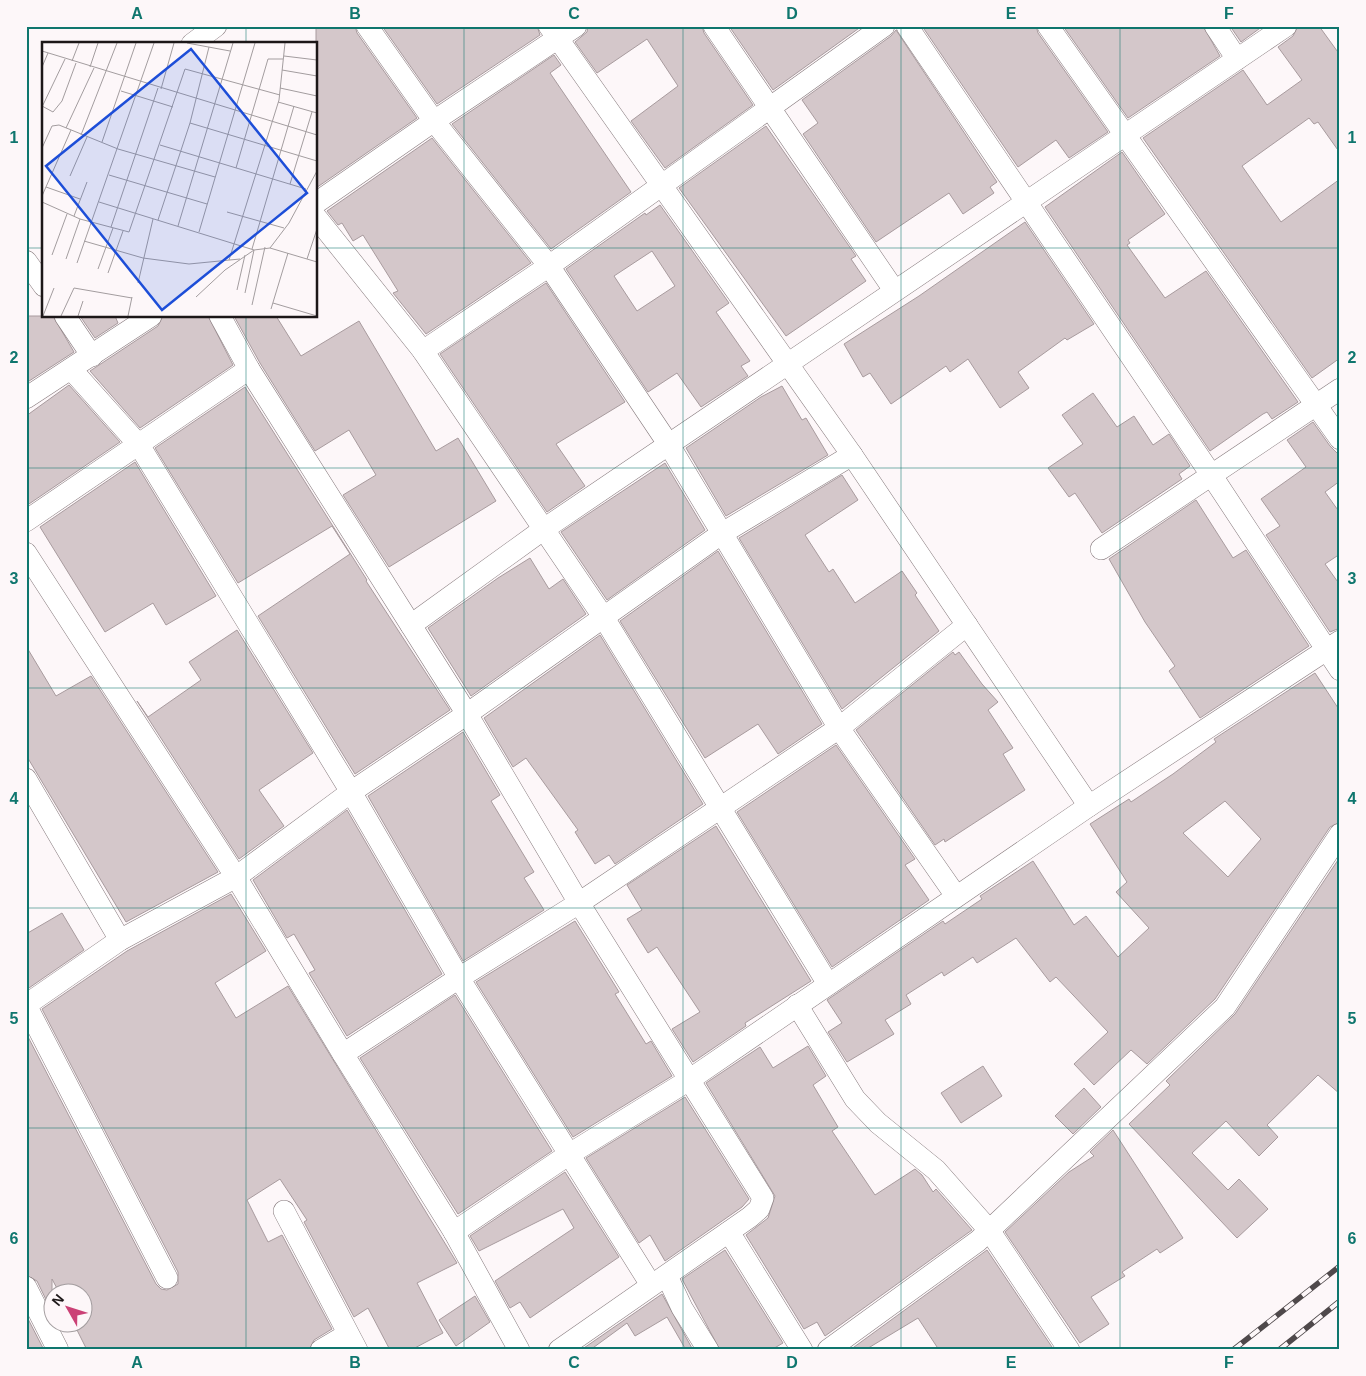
<svg xmlns="http://www.w3.org/2000/svg" width="1366" height="1376" font-family="Helvetica,sans-serif">
	<style>
		.building { fill: #d4c7ca; stroke: #a89b9e; fill-rule: evenodd }
		.lines { fill: none; stroke-linecap: round; stroke-linejoin: round }
		.street-casing { stroke: #877b7e; stroke-width: 22 }
		.street { stroke: #fff; stroke-width: 21 }
		.rail-casing { stroke: #4f494b; stroke-width: 5.5 }
		.rail { stroke: #fdf7f9; stroke-width: 4; stroke-dasharray: 11; stroke-linecap: butt }
		.grid { fill: none; stroke: #0f766e; stroke-width: 1; stroke-opacity: 0.55 }
		.inset-road { fill: none; stroke: #a39d9f; stroke-width: 1 }
		.view { fill: #1d4ed8; fill-opacity: 0.15; stroke: #1d4ed8; stroke-width: 2.5 }
		.inset-edge { fill: none; stroke: #1c1718; stroke-width: 2.5 }
		.neatline { fill: none; stroke: #0f766e; stroke-width: 2 }
		.grid-label { font-size: 16px; text-anchor: middle; font-weight: bold; fill: #0f766e }
	</style>
	<rect width="100%" height="100%" fill="#fdf7f9"/>
	<g class="building">
		<path d="M316 26H355L357 33 417 118 316 188Z"/>
		<path d="M382 26H537L540 35 437 104Z"/>
		<path d="M588 26H702L704 33 753 105 665 168 631 121 678 86 647 39 597 73 575 42 587 32Z"/>
		<path d="M729 26H862L773 90Z"/>
		<path d="M922 26H1036L1038 33 1108 132 1069 158 1056 140 1018 167Z"/>
		<path d="M1063 26H1203L1220 56 1128 118Z"/>
		<path d="M1230 26H1263L1241 42Z"/>
		<path d="M1298 26H1319L1340 55V153L1318 122 1314 124 1309 118 1242 166 1281 222 1340 179V358L1312 378 1143 138 1243 70 1267 105 1302 80 1278 47 1293 36Z"/>
		<path d="M896 30 997 182 990 187 994 193 963 214 949 193 876 242 803 134 818 123 802 100 891 36Z"/>
		<path d="M554 55 561 65 550 73 631 192 551 249 452 124Z"/>
		<path d="M766 126 856 256 851 259 866 281 786 336 679 188Z"/>
		<path d="M432 138 531 263 426 334 393 293 398 291 363 235 353 241 342 223 338 225 327 211Z"/>
		<path d="M1122 152 1165 214 1128 240 1130 243 1127 245 1165 298 1206 271 1298 402 1272 419 1267 412 1263 414 1210 451 1045 207Z"/>
		<path d="M660 205 729 303 716 312 750 361 741 366 748 376 701 407 677 373 648 392 566 269 645 213 646 215ZM652 251 675 286 637 311 614 276Z"/>
		<path d="M1025 222 1094 324 1067 340 1065 338 1018 372 1029 388 1000 408 968 359 950 372 946 366 891 404 870 373 863 377 844 344 919 296Z"/>
		<path d="M546 283 625 402 556 444 585 486 547 512 440 354Z"/>
		<path d="M26 316H53L74 352 26 383Z"/>
		<path d="M80 316H115L118 323 95 338Z"/>
		<path d="M163 316H208L233 365 140 428 90 371 158 326Z"/>
		<path d="M234 316H276L301 356 359 321 436 451 458 438 496 501 389 567 343 495 376 475 349 430 315 451 260 363Z"/>
		<path d="M69 385 120 442 26 506V416Z"/>
		<path d="M782 386 802 420 806 418 828 455 726 516 686 448 761 397Z"/>
		<path d="M245 387 367 580 366 581 450 710 355 774 258 616 350 554 332 526 238 583 155 448Z"/>
		<path d="M1093 393 1117 427 1134 416 1153 445 1169 434 1190 466 1179 474 1182 479 1102 533 1075 493 1069 497 1048 468 1083 444 1062 415Z"/>
		<path d="M1313 422 1330 446 1340 456V481L1325 492 1340 513V554L1325 564 1340 585V628L1330 632 1266 535 1280 526 1261 499 1306 467 1287 440Z"/>
		<path d="M135 462 216 596 166 625 153 603 105 632 40 527Z"/>
		<path d="M665 463 705 530 607 600 561 532Z"/>
		<path d="M842 475 858 500 805 535 829 572 833 569 855 603 902 571 917 593 915 595 939 631 842 709 739 538Z"/>
		<path d="M1196 500 1233 558 1246 550 1309 646 1200 718 1169 671 1175 666 1145 622 1109 559Z"/>
		<path d="M718 551 822 724 778 754 758 724 705 758 620 621Z"/>
		<path d="M530 558 549 589 563 579 586 614 471 696 428 628 498 578Z"/>
		<path d="M237 630 313 753 259 790 284 826 239 859 137 701 148 717 201 680 189 662Z"/>
		<path d="M600 635 703 804 615 864 609 855 595 864 575 832 578 830 526 758 513 767 484 718Z"/>
		<path d="M26 646 56 696 91 676 218 872 126 922 26 755Z"/>
		<path d="M953 652 955 655 959 652 982 684 998 702 988 710 1013 748 1003 754 1025 790 945 842 944 839 935 845 856 730Z"/>
		<path d="M1315 673 1340 711V822L1330 827 1215 999 1147 1064 1131 1050 1094 1085 1074 1064 1108 1032 1056 977 1050 982 1016 938 977 963 973 957 944 976 942 972 906 995 911 1004 885 1020 894 1034 847 1062 828 1032 842 1023 827 1000 943 921 945 924 982 899 980 896 1033 861 1074 925 1086 916 1118 957 1149 928 1116 892 1127 882 1090 824 1129 799 1131 802 1173 774 1216 742 1214 739ZM1225 801 1261 839 1228 877 1183 833Z"/>
		<path d="M463 732 500 795 491 801 534 872 524 878 544 910 463 961 368 796Z"/>
		<path d="M836 745 915 859 905 865 929 900 832 967 737 812Z"/>
		<path d="M347 810 442 974 347 1036 309 973 315 970 294 934 287 938 253 880Z"/>
		<path d="M716 826 811 981 745 1023 746 1026 693 1062 672 1029 700 1012 657 947 648 953 627 919 642 910 627 885Z"/>
		<path d="M1340 857V1094L1318 1075 1267 1125 1278 1137 1259 1156 1226 1121 1192 1153 1228 1190 1239 1179 1268 1209 1237 1238 1129 1124 1170 1085 1166 1081 1235 1014Z"/>
		<path d="M231 894 266 951 215 983 236 1018 288 986 457 1263 417 1283 443 1333 411 1350H390L368 1308 354 1317 304 1222 307 1220 280 1179 247 1200 268 1242 282 1235 332 1329 314 1340 309 1350H87L74 1324H82V1294H60L52 1279V1312L37 1281 26 1275V1033L156 1284 161 1289 167 1290 178 1284V1272L42 1009 127 951Z"/>
		<path d="M62 913 84 950 26 990V934Z"/>
		<path d="M575 921 619 992 615 994 646 1044 651 1041 672 1076 573 1137 476 982Z"/>
		<path d="M455 995 552 1151 458 1214 360 1058Z"/>
		<path d="M808 1046 826 1076 813 1085 838 1127 832 1131 875 1195 915 1169 922 1175 933 1192 936 1189 972 1230 825 1336 817 1322 804 1329 746 1235 768 1218 775 1196 706 1083 760 1047 773 1068Z"/>
		<path d="M983 1066 1002 1096 961 1123 941 1093Z"/>
		<path d="M1084 1088 1101 1107 1073 1134 1055 1116Z"/>
		<path d="M685 1097 749 1199 742 1207 665 1261 650 1235 639 1243 586 1158Z"/>
		<path d="M1113 1130 1183 1238 1160 1253 1157 1249 1122 1272 1125 1276 1091 1297 1109 1324 1080 1343 1005 1232 1069 1172 1094 1156 1090 1152Z"/>
		<path d="M565 1172 619 1257 530 1318 520 1302 510 1308 495 1281 574 1228 563 1209 479 1251 470 1236Z"/>
		<path d="M725 1250 783 1343 771 1350H720L682 1279Z"/>
		<path d="M987 1250 1054 1350H939L918 1318 865 1350H850Z"/>
		<path d="M662 1294 693 1350H686L667 1317 635 1336 627 1323 590 1350H581Z"/>
		<path d="M475 1296 490 1322 456 1346 439 1320Z"/>
		<path d="M26 1315 44 1350H26Z"/>
	</g>
	<g class="lines">
		<g class="street-casing">
			<g id="street">
				<path d="M367 26 434 121 549 266 669 445 839 728 956 896"/>
				<path d="M549 26 852 455 1089 806"/>
				<path d="M714 26 894 290"/>
				<path d="M907 26 1212 476 1340 670"/>
				<path d="M1048 26 1340 439"/>
				<path d="M1215 26 1237 59"/>
				<path d="M192 44 216 26"/>
				<path d="M316 203 434 121 576 26"/>
				<path d="M316 217 423 351"/>
				<path d="M26 261 44 286"/>
				<path d="M65 316 92 356"/>
				<path d="M220 316 249 369 467 714 579 903 763 1198 759 1209 750 1217 559 1350"/>
				<path d="M71 369 139 445 351 792 459 978 651 1285"/>
				<path d="M26 398 151 316"/>
				<path d="M26 521 249 369"/>
				<path d="M1101 549 1340 389"/>
				<path d="M26 553 236 877 343 1054 454 1232 519 1350"/>
				<path d="M411 625 544 529 1286 26"/>
				<path d="M26 779 120 940"/>
				<path d="M828 984 604 618 423 351 549 266 884 26"/>
				<path d="M797 1005 855 1099 878 1123 936 1170 989 1230 1069 1350"/>
				<path d="M343 1054 459 978 579 903 839 728 967 625"/>
				<path d="M284 1211 357 1350"/>
				<path d="M454 1232 568 1155 689 1080 1089 806 1340 641"/>
				<path d="M729 1232 802 1350"/>
				<path d="M667 1276 682 1308 708 1350"/>
				<path d="M167 1278 26 1005 120 940 236 877 351 792 467 714 721 534 852 455"/>
				<path d="M26 1287 58 1350"/>
				<path d="M321 1350 348 1334"/>
				<path d="M828 1350 978 1241 1225 1007 1340 834"/>
			</g>
		</g>
		<use href="#street" class="street"/>
		<g class="rail-casing">
			<g id="rail">
				<path d="M1233 1350 1340 1266"/>
				<path d="M1279 1350 1340 1301"/>
			</g>
		</g>
		<use href="#rail" class="rail"/>
	</g>
	<path class="grid" d="M246 26V44M464 26V1350M683 26V1350M901 26V1350M1120 26V1350M26 248H44M316 248H1340M246 316V1350M26 468H1340M26 688H1340M26 908H1340M26 1128H1340"/>
	<g transform="translate(42 42)">
		<rect width="275" height="275" fill="#fdf7f9"/>
		<path class="inset-road" d="M145 1 188 9M0 9 275 93M242 14 275 18M30 19 37 1M0 25 6 11M48 25 56 1M240 28 275 34M238 46 275 54M119 47 132 1M79 49 131 65M236 60 275 71M0 64 11 70 20 59 34 21M0 65 23 17M148 81 167 5M24 86 52 26M39 93 75 1M60 100 94 1M118 103 264 147M0 106 10 84 17 83 76 107 173 135M194 126 226 17H241M67 133 165 162M28 134 45 95M248 142 270 70M4 145 38 157M0 154 29 88M0 160 38 177 87 190 143 27 238 53M57 160 212 208 203 251M185 170 242 186M32 174 45 140M116 178 148 81 275 119M136 184 191 1M69 185 116 46M157 190 213 1M42 199 101 216 147 222 198 217M228 206 247 181 275 129M210 207 252 64M10 213 25 172M24 217 38 177M265 217 275 187M187 218 237 58 243 1M35 221 112 1M56 227 71 186M66 231 81 189M96 241 111 177M195 248 203 213M154 255 183 228 212 208 228 206 275 220M231 261 275 274M210 263 223 205M229 267 246 211M1 274 12 246M19 274 32 246 90 256M36 274 41 259M86 274 90 255"/>
		<path class="view" d="M149 7 265 151 120 268 4 124Z"/>
		<rect width="275" height="275" class="inset-edge"/>
	</g>
	<rect width="1366" height="1376" fill="none" stroke="#fdf7f9" stroke-width="55"/>
	<g transform="translate(68 1308) rotate(309)"><circle r="24" fill="#fdf7f9" stroke="#a39d9f"/>
	<path d="M0-4L9 19L0 12L-9 19Z" fill="#cb4176"/>
	<text y="-8" font-size="14" font-weight="bold" text-anchor="middle" fill="#1c1718">N</text>
	</g>
	<rect x="28" y="28" width="1310" height="1320" class="neatline"/>
	<g class="grid-label">
		<text x="137" y="19">A</text>
		<text x="355" y="19">B</text>
		<text x="574" y="19">C</text>
		<text x="792" y="19">D</text>
		<text x="1011" y="19">E</text>
		<text x="1229" y="19">F</text>
		<text x="14" y="143">1</text>
		<text x="1352" y="143">1</text>
		<text x="14" y="363">2</text>
		<text x="1352" y="363">2</text>
		<text x="14" y="584">3</text>
		<text x="1352" y="584">3</text>
		<text x="14" y="804">4</text>
		<text x="1352" y="804">4</text>
		<text x="14" y="1024">5</text>
		<text x="1352" y="1024">5</text>
		<text x="14" y="1244">6</text>
		<text x="1352" y="1244">6</text>
		<text x="137" y="1368">A</text>
		<text x="355" y="1368">B</text>
		<text x="574" y="1368">C</text>
		<text x="792" y="1368">D</text>
		<text x="1011" y="1368">E</text>
		<text x="1229" y="1368">F</text>
	</g>
</svg>
